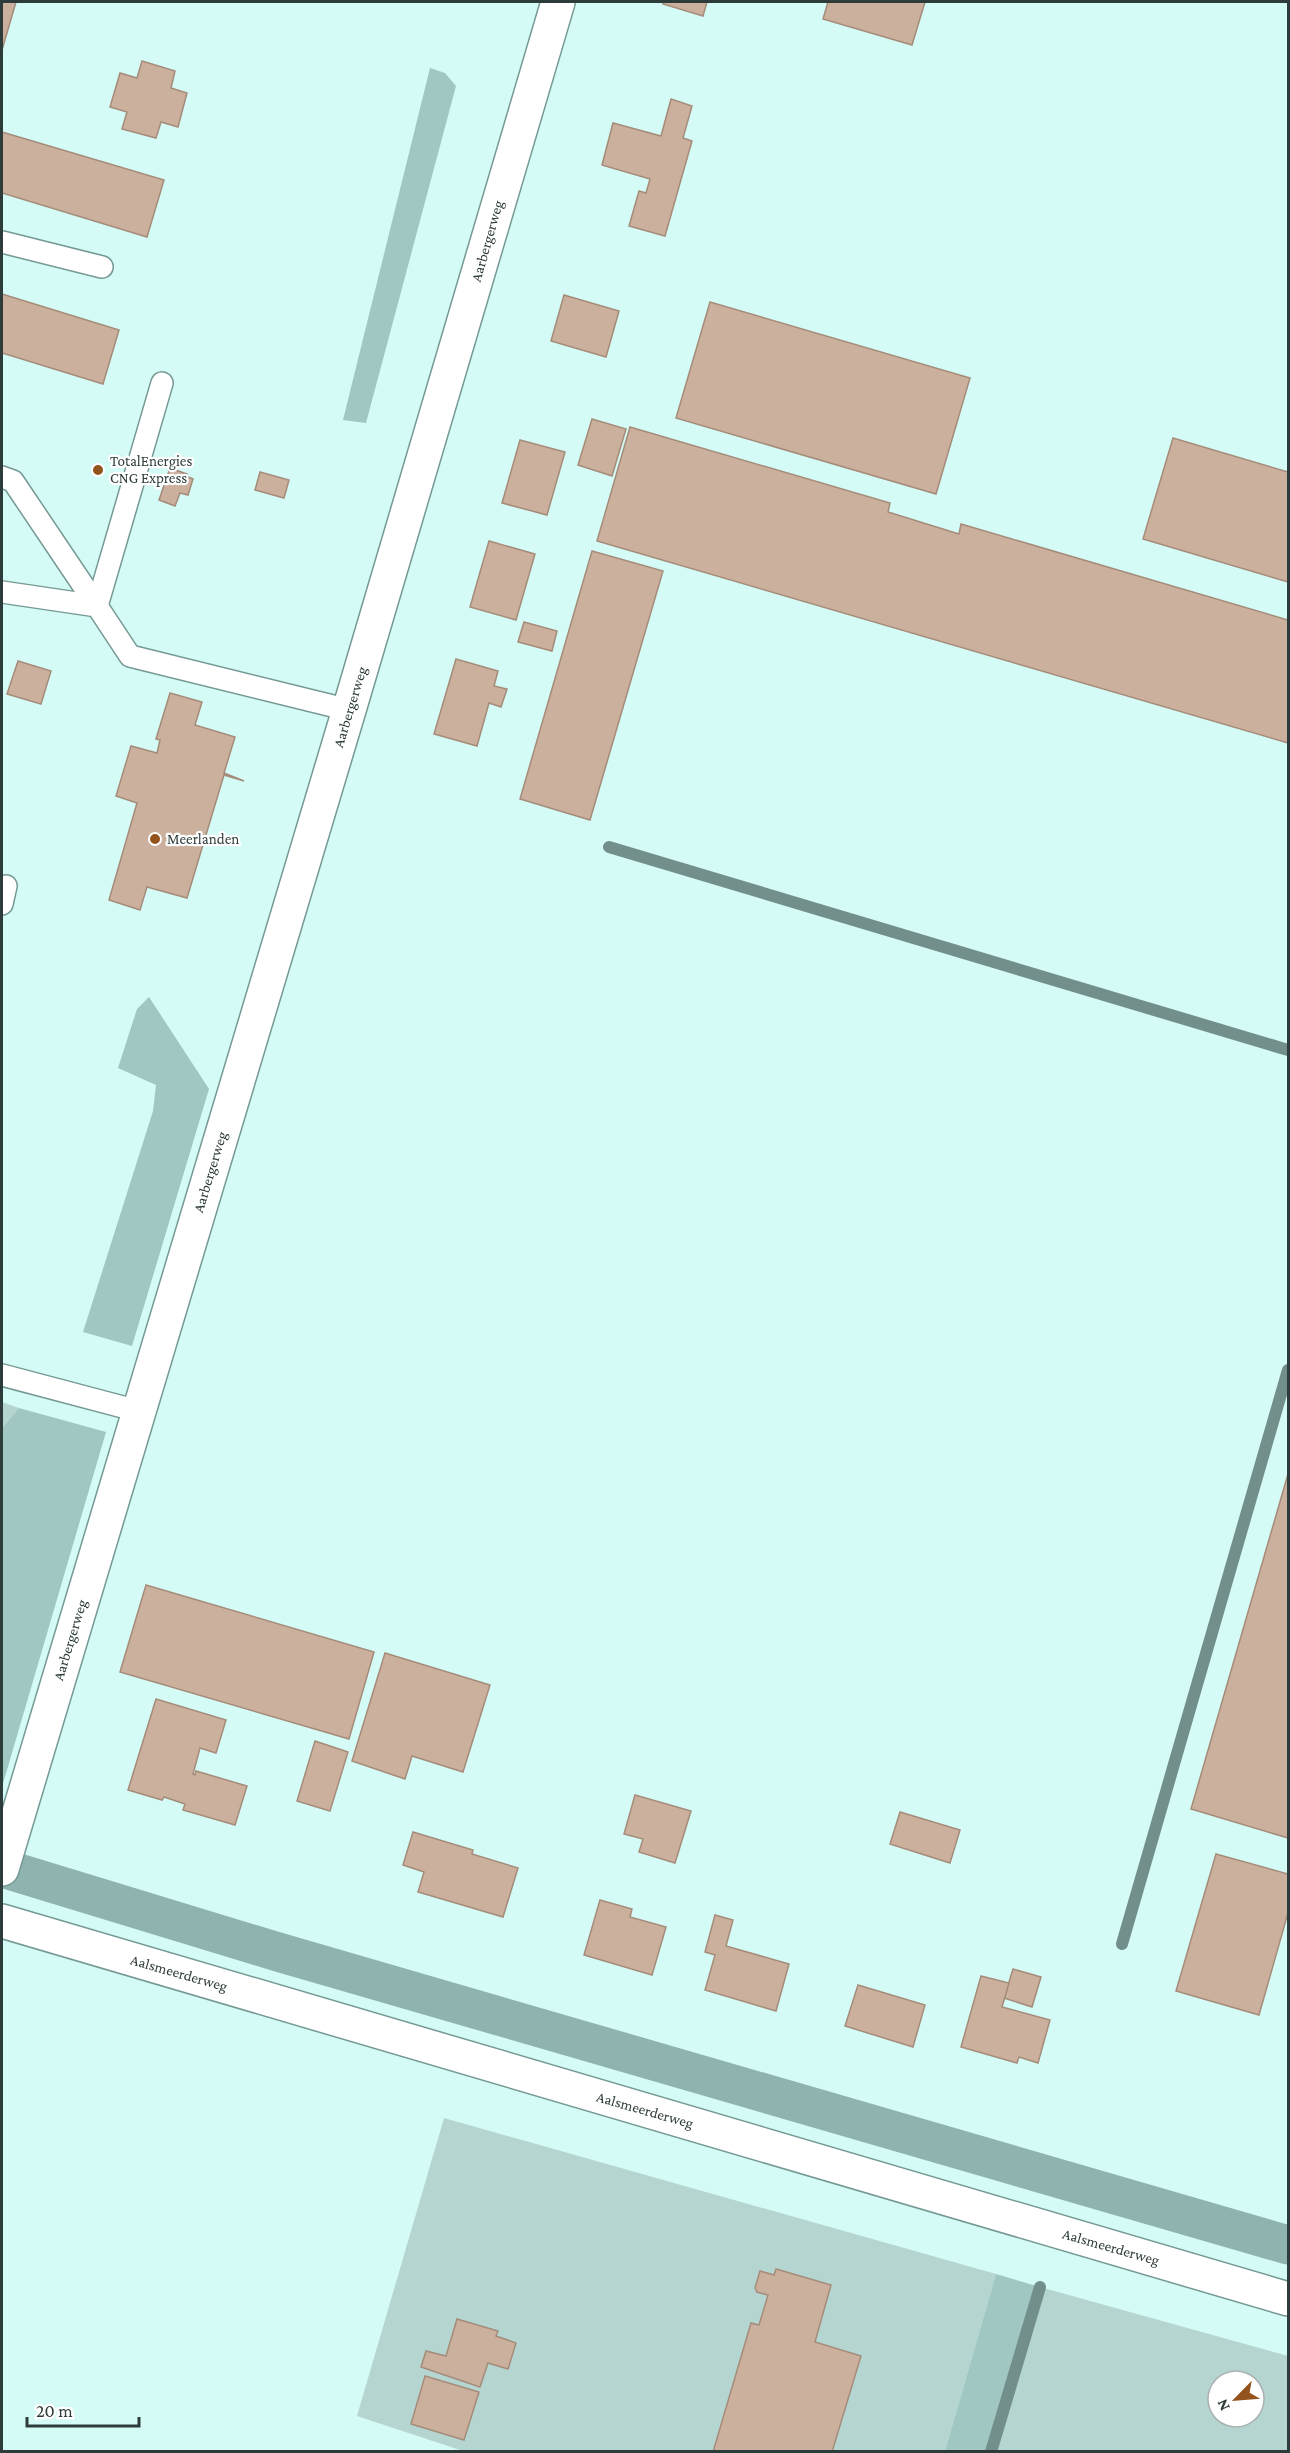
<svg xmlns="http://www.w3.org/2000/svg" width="1290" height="2453" font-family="'Crimson Pro',serif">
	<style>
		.green { fill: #b5d5d1; fill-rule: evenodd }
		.forest { fill: #a1c7c2 }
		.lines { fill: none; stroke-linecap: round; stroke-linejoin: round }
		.stream { stroke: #728f8c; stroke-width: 12 }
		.canal { stroke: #8fb3af; stroke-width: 39 }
		.building { fill: #cbb09e; stroke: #a58c7a; stroke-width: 1.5 }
		.lane-casing { stroke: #759994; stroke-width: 24 }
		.street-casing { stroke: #759994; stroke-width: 36 }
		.secondary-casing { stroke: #759994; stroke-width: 36 }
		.lane { stroke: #fff; stroke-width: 21 }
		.street { stroke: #fff; stroke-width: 33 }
		.secondary { stroke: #fff; stroke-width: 33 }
		.poi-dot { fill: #93531c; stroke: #fff; stroke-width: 2 }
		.labels { text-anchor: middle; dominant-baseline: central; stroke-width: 4.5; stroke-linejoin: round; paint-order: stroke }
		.street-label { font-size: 15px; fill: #2d3c3a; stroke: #fff }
		.poi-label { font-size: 15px; fill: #2d3c3a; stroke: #fff; text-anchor: start }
	</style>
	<rect width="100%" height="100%" fill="#d5fbf6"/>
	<g class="green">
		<path d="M2 1402 19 1408 2 1428Z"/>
		<path d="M444 2118 996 2274 945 2451H463L357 2416Z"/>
		<path d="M1040 2287 1288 2356V2451L991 2452ZM1218 2381H1254V2417H1218Z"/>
	</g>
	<g class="forest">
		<path d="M430 68 445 73 456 86 366 423 343 420Z"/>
		<path d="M149 997 209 1089 132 1346 83 1332 153 1111 156 1085 118 1068 137 1009Z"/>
		<path d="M19 1408 106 1432 2 1787V1428Z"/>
		<path d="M996 2274 1040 2287 991 2451H945Z"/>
	</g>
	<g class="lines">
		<g class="stream">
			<path d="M609 847 1288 1050"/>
			<path d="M1122 1944 1288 1370"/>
			<path d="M991 2452 1040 2287"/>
		</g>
		<path class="canal" d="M2 1868 278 1952 1288 2245"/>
	</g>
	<g class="building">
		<path d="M2 2H16L2 50Z"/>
		<path d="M663 2H707L703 16 663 4Z"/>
		<path d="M828 2H925L912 45 823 19Z"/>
		<path d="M142 61 175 71 171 88 187 93 178 127 161 122 156 138 122 129 127 112 110 107 120 73 137 78Z"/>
		<path d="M671 99 692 106 683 138 692 141 665 236 629 226 639 191 646 193 650 179 602 165 613 123 661 136Z"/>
		<path d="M2 132 164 180 147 237 2 193Z"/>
		<path d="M2 294 119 330 103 384 2 353Z"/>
		<path d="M564 295 619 311 606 357 551 341Z"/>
		<path d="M710 302 970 378 936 494 676 418Z"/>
		<path d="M592 419 626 429 612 476 578 465Z"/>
		<path d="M630 427 890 503 888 512 959 534 961 524 1288 620V743L597 541Z"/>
		<path d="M1173 438 1288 472V582L1143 539Z"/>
		<path d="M520 440 565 452 547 515 502 503Z"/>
		<path d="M170 468 187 474 186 476 193 479 188 495 180 493 175 506 159 500Z"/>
		<path d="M260 472 289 480 284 498 255 490Z"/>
		<path d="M489 541 535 554 516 620 470 607Z"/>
		<path d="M592 551 663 571 590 820 520 799Z"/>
		<path d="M524 622 557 631 552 651 518 642Z"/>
		<path d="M456 659 498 671 494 686 507 689 501 707 489 703 477 746 434 734Z"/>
		<path d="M18 661 51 671 41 704 7 694Z"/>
		<path d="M170 693 202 702 195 725 235 737 224 773 244 781 224 775 187 898 147 887 140 910 109 900 137 803 116 796 131 746 157 753 160 740 156 739Z"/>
		<path d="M1288 1474V1838L1191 1809Z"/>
		<path d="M146 1585 374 1652 349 1739 120 1672Z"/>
		<path d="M385 1653 490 1685 463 1772 412 1756 405 1779 352 1761Z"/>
		<path d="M156 1699 226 1720 216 1753 200 1748 193 1774 195 1775 196 1771 247 1786 235 1825 183 1810 185 1804 164 1797 162 1800 128 1790Z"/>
		<path d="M315 1741 348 1752 330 1811 297 1801Z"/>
		<path d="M635 1795 691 1811 675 1863 639 1852 643 1839 624 1834Z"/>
		<path d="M900 1812 960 1830 950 1863 890 1844Z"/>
		<path d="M413 1832 473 1850 472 1854 518 1868 503 1917 418 1892 424 1872 403 1865Z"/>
		<path d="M1216 1854 1288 1874V1913L1259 2015 1176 1991Z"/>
		<path d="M600 1900 632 1909 630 1917 666 1927 652 1975 584 1955Z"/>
		<path d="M715 1915 733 1920 726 1946 789 1964 776 2011 705 1990 715 1955 705 1952Z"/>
		<path d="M1013 1969 1041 1977 1032 2007 1004 1998Z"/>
		<path d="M981 1976 1009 1983 1002 2007 1050 2020 1038 2063 1019 2057 1017 2063 961 2047Z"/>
		<path d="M858 1985 925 2005 913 2047 845 2026Z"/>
		<path d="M776 2269 831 2285 815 2342 861 2356 832 2452H713L751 2323 759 2325 768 2295 757 2292 755 2288 760 2271 774 2275Z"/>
		<path d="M457 2319 498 2331 496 2336 516 2343 508 2369 488 2363 480 2387 421 2367 426 2351 446 2356Z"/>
		<path d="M425 2376 479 2392 464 2440 411 2424Z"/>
	</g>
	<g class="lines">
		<g class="lane-casing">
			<g id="lane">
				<path d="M2 242 102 267"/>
				<path d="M2 477 13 481 97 606"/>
				<path d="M2 592 97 606 130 656 349 710"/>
				<path d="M97 606 162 383"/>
				<path d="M2 904 6 886"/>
				<path d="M2 1375 138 1411"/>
			</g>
		</g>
		<g class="street-casing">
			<path id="street" d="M2 1869 349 710 558 2"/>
		</g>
		<g class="secondary-casing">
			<path id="secondary" d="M2 1921 1288 2299"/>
		</g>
		<use href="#lane" class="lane"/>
		<use href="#street" class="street"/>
		<use href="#secondary" class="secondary"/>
	</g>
	<g class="poi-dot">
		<circle cx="98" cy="470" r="6"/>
		<circle cx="155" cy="839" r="6"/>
	</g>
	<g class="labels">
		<g class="street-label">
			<text transform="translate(487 241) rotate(-74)">Aarbergerweg</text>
			<text transform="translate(350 707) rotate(-73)">Aarbergerweg</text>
			<text transform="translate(210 1172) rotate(-73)">Aarbergerweg</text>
			<text transform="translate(70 1640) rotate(-73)">Aarbergerweg</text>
			<text transform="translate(179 1973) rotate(16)">Aalsmeerderweg</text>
			<text transform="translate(645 2110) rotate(16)">Aalsmeerderweg</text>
			<text transform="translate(1111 2247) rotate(16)">Aalsmeerderweg</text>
		</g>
		<g class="poi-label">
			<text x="110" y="461">TotalEnergies<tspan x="110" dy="17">CNG Express</tspan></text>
			<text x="167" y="839">Meerlanden</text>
		</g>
	</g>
	<rect width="1290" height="2453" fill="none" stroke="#2d3c3a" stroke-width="6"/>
	<g transform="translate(1236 2399) rotate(245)"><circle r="28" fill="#ffffff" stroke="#abb1b0" stroke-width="1.5"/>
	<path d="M0-4.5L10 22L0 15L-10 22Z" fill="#93531c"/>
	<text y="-9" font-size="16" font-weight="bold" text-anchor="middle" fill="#2d3c3a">N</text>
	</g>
	<path d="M27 2417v9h112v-9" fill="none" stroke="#2d3c3a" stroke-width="3"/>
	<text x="36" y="2417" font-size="18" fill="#2d3c3a" stroke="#ffffff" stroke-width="4.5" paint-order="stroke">20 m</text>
</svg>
